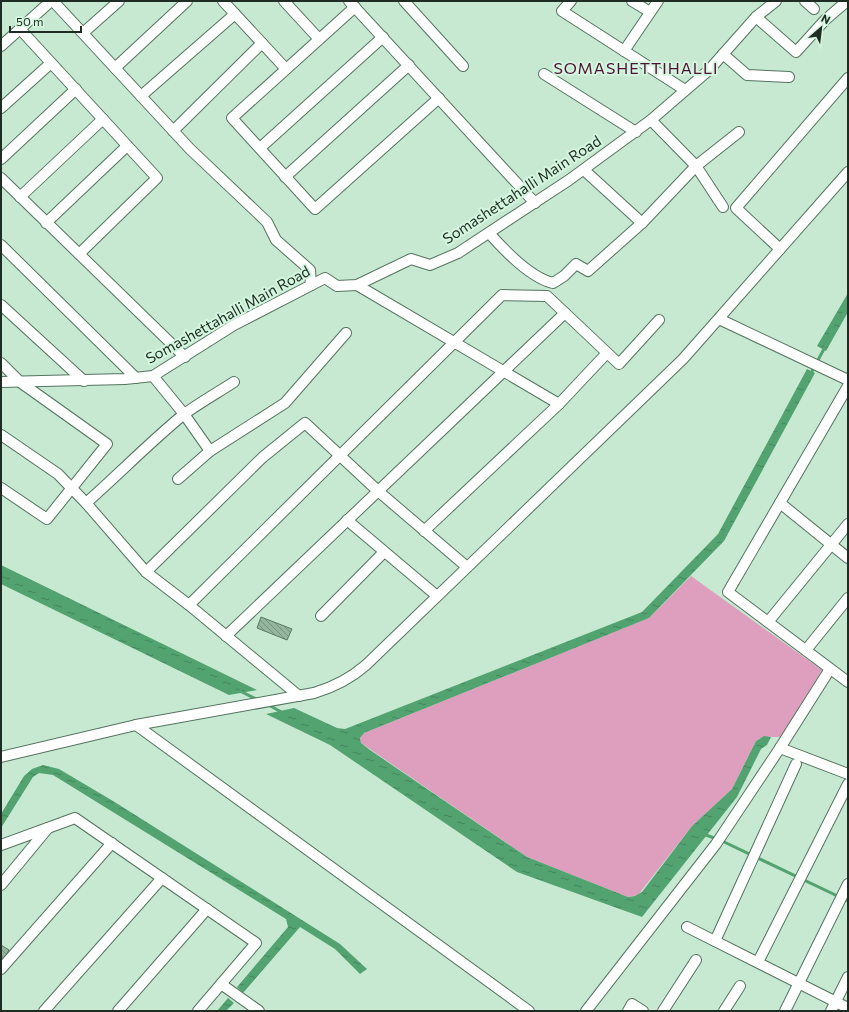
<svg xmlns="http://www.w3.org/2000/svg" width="849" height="1012" font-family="Commissioner,sans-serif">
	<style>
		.grass { fill: #de9ebe }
		.water { fill: url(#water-ripples) }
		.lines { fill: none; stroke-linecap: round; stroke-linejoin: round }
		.stream { stroke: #53a371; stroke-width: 3 }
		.building { fill: url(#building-back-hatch); stroke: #597863 }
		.minor-casing { stroke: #55745f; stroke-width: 12 }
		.minor { stroke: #fff; stroke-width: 10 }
		.labels { text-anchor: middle; stroke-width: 4; stroke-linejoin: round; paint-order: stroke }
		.street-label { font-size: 15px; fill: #1f2c23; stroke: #d4f6de }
		.neighbourhood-label { font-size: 16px; letter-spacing: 1px; fill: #4f1136; stroke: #d4f6de }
	</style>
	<defs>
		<pattern id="water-ripples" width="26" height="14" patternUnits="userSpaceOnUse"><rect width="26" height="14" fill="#53a371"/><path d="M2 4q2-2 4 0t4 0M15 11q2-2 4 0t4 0" fill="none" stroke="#44855c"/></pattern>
		<pattern id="building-back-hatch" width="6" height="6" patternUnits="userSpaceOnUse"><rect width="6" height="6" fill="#94b59e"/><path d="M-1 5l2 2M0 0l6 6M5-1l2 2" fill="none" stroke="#789380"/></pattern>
	</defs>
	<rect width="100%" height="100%" fill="#c7e9d1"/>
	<!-- grass -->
	<path class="grass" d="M691,576L822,670L781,737C772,737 762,735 756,741L732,789L692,826L638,895L628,897L527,857L361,743L360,738L364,733L649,618Z"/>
	<!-- water -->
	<g class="water">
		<polygon points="848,293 848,312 826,351 817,346"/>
		<polygon points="807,369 815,373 724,541 649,618 364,733 360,738 361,743 370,750 527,857 628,897 635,896 642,892 692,826 732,789 756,741 764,736 771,737 767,745 761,749 737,797 642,917 517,872 330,745 266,714 294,708 337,728 345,729 642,612 718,534"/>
		<polygon points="1,565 257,690 229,695 1,584"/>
		<polygon points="43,765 59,769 113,801 340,944 367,969 360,974 335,949 300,927 243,993 237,987 288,927 286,919 53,775 39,773 33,777 1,828 1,814 24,776 32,769"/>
		<polygon points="228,998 234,1003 226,1011 217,1011"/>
	</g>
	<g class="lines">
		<!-- stream -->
		<g class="stream">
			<polyline points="810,375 825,347"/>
			<polyline points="240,691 258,700"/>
			<polyline points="267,704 283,713"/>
			<polyline points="703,834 720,840 848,901"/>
		</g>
	</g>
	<!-- building -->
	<g class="building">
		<polygon points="261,617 292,629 287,640 257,628"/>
		<polygon points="1,945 9,950 4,959 1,957"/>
	</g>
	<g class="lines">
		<defs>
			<g id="minor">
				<polyline points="53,1 190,149 267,222 276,240 310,270 311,285"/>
				<polyline points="223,1 286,69"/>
				<polyline points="284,1 319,39"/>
				<polyline points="349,1 535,203"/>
				<polyline points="404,1 463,66"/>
				<polyline points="571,1 562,11 685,90"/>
				<polyline points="632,1 650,12"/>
				<polyline points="805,1 814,9"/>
				<polyline points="355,7 232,118 315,209 439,98"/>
				<polyline points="756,17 796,52 825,20 847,1"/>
				<polyline points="20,29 157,178 79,254"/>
				<polyline points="83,33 119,1"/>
				<polyline points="1,46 51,1"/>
				<polyline points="624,51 658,1"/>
				<polyline points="723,54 747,75 789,77"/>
				<polyline points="115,68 187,1"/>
				<polyline points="544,74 636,132"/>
				<polyline points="141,96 235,14"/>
				<polyline points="1,108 51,63"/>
				<polyline points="651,120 696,166 723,207"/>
				<polyline points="173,131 262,43"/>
				<polyline points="260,148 383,37"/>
				<polyline points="1,159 76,89"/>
				<polyline points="584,170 642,223"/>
				<polyline points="285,177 409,65"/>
				<polyline points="1,178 185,357"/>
				<polyline points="20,197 103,119"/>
				<polyline points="46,223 127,146"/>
				<path d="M489,233C504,250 531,278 553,283L564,276L576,264L588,271L642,223L696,166L739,132"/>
				<polyline points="1,245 136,378"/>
				<polyline points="780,249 736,208 848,78"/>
				<polyline points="357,285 559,404"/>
				<polyline points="1,305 84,381"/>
				<polyline points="719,319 848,380"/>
				<polyline points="1,363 20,382 107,444 47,519 1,488"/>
				<polyline points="153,376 184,414 210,451"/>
				<polyline points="1,382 125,379 153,376 234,325 325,278 337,286 357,285 411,259 430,265 458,253 569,180 651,120 709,70 756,17 776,1"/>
				<polyline points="848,386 728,592 848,682"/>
				<polyline points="1,435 58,474 86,503 146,572 189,605 299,696"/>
				<polyline points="178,479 210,451 285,403 346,333"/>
				<path d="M86,503C119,474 149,443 183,415C199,403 217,393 234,382"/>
				<polyline points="780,503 848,558"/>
				<polyline points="347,520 437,596"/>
				<polyline points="424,531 559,404 607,353"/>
				<polyline points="146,572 263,457 305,423 378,491 467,567"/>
				<polyline points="189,605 502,295 547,296 619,364 659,320"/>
				<polyline points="321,616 384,552"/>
				<polyline points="768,622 848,524"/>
				<polyline points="226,636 565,313"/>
				<polyline points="806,650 848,598"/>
				<polyline points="136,725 529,1011"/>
				<polyline points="780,748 848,774"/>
				<path d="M1,757L136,725L314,693C334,687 350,679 366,665L683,359L848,172"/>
				<polyline points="1,845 75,818 256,943 198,1011"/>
				<polyline points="1,885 48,828"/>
				<polyline points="687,927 848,1008"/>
				<polyline points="715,941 796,764"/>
				<polyline points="758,962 848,784"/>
				<polyline points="1,969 112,843"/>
				<polyline points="221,984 259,1011"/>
				<polyline points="44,1011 162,878"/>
				<polyline points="118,1011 207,909"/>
				<polyline points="586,1011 716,844 780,748 830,669"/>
				<polyline points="628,1011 632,1004 643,1011"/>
				<polyline points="663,1011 696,960"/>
				<polyline points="724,1011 740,986"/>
				<polyline points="785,1011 848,884"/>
				<polyline points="831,1011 848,977"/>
			</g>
		</defs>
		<!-- minor casing -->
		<use href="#minor" class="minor-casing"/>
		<!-- minor -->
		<use href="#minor" class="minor"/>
	</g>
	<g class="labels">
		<!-- street labels -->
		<g class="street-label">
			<text transform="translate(522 190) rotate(-33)" y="5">Somashettahalli Main Road</text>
			<text transform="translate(228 315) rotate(-29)" y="5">Somashettahalli Main Road</text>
		</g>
		<!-- neighbourhood labels -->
		<g class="neighbourhood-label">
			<text x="636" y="74">SOMASHETTIHALLI</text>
		</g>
	</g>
	<!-- border -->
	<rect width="849" height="1012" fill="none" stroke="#1f2c23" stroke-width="4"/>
	<!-- north arrow -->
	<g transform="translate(821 28) rotate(28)" stroke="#d4f6de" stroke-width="3" paint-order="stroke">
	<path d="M0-3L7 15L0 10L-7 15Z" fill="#1f2c23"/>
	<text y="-6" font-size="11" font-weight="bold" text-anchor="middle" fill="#1f2c23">N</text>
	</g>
	<!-- scale -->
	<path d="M10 26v6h71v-6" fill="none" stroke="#1f2c23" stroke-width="2"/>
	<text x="16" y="26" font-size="12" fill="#1f2c23" stroke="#d4f6de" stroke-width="3" paint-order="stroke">50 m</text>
</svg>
